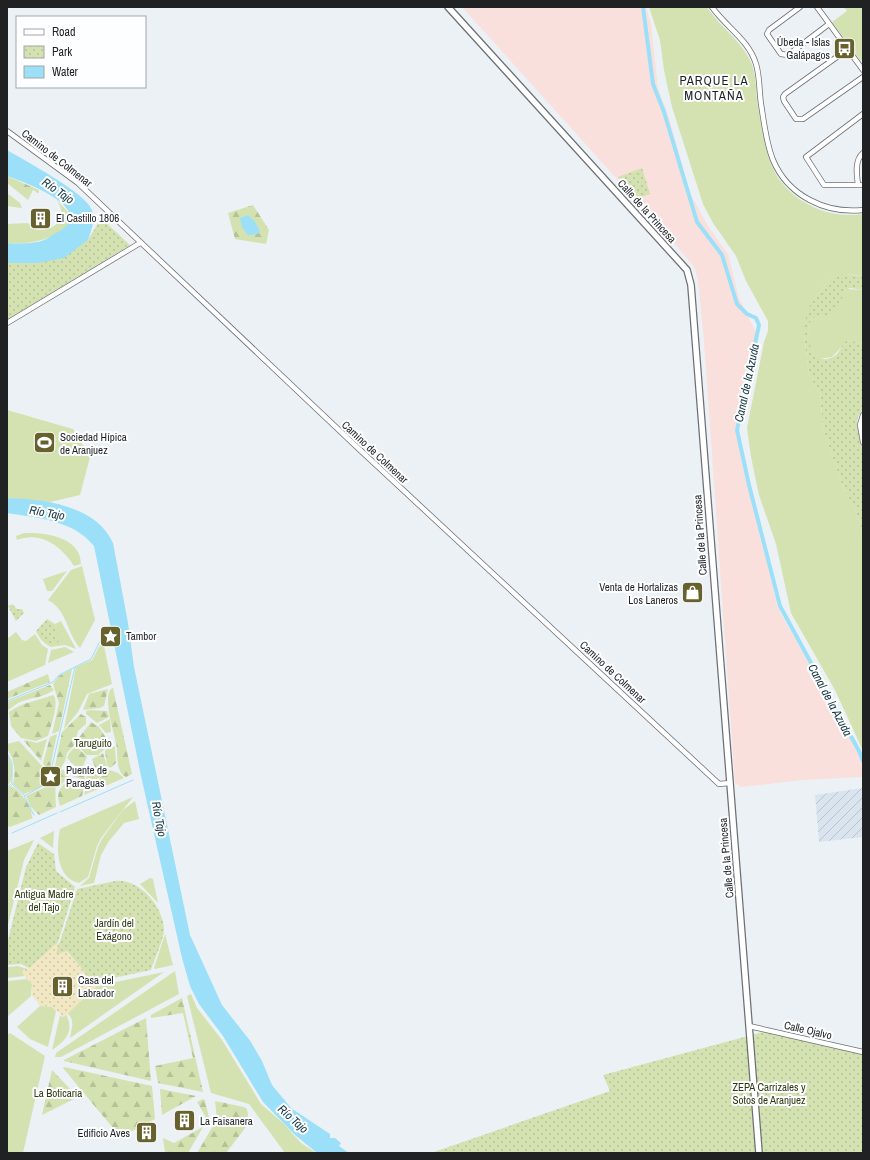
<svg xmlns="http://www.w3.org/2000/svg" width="870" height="1160" font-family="'Archivo Narrow',sans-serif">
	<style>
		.industrial { fill: url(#industrial-furrows) }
		.education { fill: #fae0dc }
		.grass { fill: #d3e2b0 }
		.forest { fill: url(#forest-firs) }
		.sand { fill: url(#sand-dots) }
		.park { fill: url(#park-dots) }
		.water { fill: #9be0f8 }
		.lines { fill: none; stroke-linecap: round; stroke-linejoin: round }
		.stream { stroke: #9be0f8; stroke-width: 1 }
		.canal { stroke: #9be0f8; stroke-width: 4 }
		.minor-casing { stroke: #6c7074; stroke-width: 6 }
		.tertiary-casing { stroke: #6c7074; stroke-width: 8 }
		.minor { stroke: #fff; stroke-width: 4.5 }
		.tertiary { stroke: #fff; stroke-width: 5.5 }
		.labels { text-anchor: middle; stroke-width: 4; stroke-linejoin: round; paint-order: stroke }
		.poi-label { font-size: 11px; fill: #1f2122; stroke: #fdfeff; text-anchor: start }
		.street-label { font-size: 11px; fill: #1f2122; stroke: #fdfeff }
		.park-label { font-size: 11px; fill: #303a11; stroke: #fdfeff }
		.water-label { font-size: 12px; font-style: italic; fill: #153640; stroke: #fdfeff }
		.quarter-label { font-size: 13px; letter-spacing: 1px; fill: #1f2122; stroke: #fdfeff }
	</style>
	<defs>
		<pattern id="industrial-furrows" width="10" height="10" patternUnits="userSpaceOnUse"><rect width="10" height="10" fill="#d9e4ee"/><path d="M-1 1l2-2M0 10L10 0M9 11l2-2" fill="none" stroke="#bac3cc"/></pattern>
		<pattern id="forest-firs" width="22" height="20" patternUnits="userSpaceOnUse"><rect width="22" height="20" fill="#d3e2b0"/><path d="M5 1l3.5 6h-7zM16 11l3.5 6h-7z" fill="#b5c297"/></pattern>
		<pattern id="sand-dots" width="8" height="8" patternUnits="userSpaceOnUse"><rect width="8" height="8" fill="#f1e7c2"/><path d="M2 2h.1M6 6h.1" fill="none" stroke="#cec6a6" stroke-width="1.8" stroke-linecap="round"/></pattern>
		<pattern id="park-dots" width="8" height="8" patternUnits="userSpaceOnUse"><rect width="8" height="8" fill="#d3e2b0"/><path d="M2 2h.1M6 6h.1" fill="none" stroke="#b5c297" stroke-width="1.8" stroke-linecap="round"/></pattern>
	</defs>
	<rect width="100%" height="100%" fill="#ecf1f6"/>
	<!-- industrial -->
	<polygon class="industrial" points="863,788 863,837 819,842 815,795"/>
	<!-- education -->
	<polygon class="education" points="462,7 646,7 651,24 658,88 668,114 690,193 708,226 728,254 739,298 756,332 735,428 778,608 857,750 863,769 863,777 803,780 741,787 735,783 704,342 698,280 694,267 669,237"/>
	<!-- grass -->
	<g class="grass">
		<path d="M649,7H707C720,27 741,40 751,62C756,74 756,87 757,101C758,110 761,119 762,128C768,161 774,183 804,202C822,213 843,217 863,214V276L849,274L833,278L829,280L815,298L804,334L809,375L820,393L823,429L843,487L856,512L863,532V751L835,690L791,613L776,544L759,495L751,457L747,428L764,342L768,331V321L746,281L736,256L713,223L703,204L672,107L664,70L660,40Z"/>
		<polygon points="844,7 863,7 863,59 861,61 832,22 847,11"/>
		<polygon points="7,193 20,203 22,208 7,206"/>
		<path d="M54,197L70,214L69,226C52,240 29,245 7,243V224L28,223L30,225V228C54,236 72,216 54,197Z"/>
		<path d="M847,289L863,290V344L848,340L832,357L819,359C808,352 807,334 809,323C816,312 828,316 837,309C842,304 841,294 847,289Z"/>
		<polygon points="7,410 73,429 90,457 80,495 50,502 7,498"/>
		<path d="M24,533C45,532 81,537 81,564L74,566C61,546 41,531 17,540L16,536Z"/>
		<path d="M82,566L95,620L80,648C66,632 68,611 48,600L71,570Z"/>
		<polygon points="67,571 52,591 47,591 43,579"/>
		<polygon points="61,621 76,649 65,645 51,647 45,644 50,645 58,642 55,624"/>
		<polygon points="16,632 22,640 26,641 35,634 42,645 48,649 45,665 7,682 7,639"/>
		<polygon points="100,645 104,646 112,684 87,694 78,712 64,729 76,667 92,660"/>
		<polygon points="65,647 74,652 48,663 51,650"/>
		<path d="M7,755C13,763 15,780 7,786Z"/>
		<path d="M133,797L101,838L97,846L88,877L79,883C56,878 56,847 60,829Z"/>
		<polygon points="135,801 139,819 124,823 109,841 101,855 94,883 80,886 89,878 98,847 102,839 123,810"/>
		<polygon points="54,831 53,848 40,838"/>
		<polygon points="34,840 24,860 7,929 7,851"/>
		<polygon points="150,878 153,879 158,903 140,884"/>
		<polygon points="165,934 173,965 155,969 154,968"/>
		<polygon points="18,966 27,969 22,973 25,976 7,978 7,967"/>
		<polygon points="175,971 179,994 61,1057 55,1057 56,1053"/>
		<path d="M164,972L70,1038C72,1026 75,1020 67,1013L97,986Z"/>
		<polygon points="27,979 32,984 31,996 7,1017 7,981"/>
		<polygon points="191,994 197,1008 222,1040 261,1104 283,1123 301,1143 316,1153 285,1153 249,1104 211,1093 187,996"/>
		<polygon points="40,1006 52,1007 56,1011 48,1047 30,1039 17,1027"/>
		<path d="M66,1014C75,1032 65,1041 52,1050L60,1015L62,1017Z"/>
		<polygon points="10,1033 45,1056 23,1153 7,1153 7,1035"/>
	</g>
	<!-- forest -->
	<g class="forest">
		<polygon points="7,176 39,190 38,193 33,190 28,200 7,183"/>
		<polygon points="253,205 269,230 266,244 235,239 228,213"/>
		<polygon points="72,669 59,731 52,734 59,703 53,684 59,676"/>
		<polygon points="48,674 50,682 7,699 7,692"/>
		<path d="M50,685L54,690C43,698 32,697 20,702C16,704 11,708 7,711V702Z"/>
		<path d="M113,688L132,774L126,777C123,775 121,774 120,771C116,762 118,752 116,743C114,733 101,692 113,688Z"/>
		<polygon points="108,689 104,706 100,708 83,710 89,694"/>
		<path d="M53,695C60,700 51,727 48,736L36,741L21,738L11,726L9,712C22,702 38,701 53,695Z"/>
		<polygon points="90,710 107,711 109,717 97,723 86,714 86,711"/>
		<polygon points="81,714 86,717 86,724 78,731 75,744 67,753 65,761 57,775 53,775 62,732"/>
		<polygon points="110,719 111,732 106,733 99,725"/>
		<polygon points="91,722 99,727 108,741 107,747 98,755 86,755 77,744 78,739"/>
		<polygon points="57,734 49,773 48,774 43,763 50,737"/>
		<polygon points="47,739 41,761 24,741 25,740 37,743"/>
		<path d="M19,741L42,766L48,777C46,788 33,790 24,794L13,784C15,777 15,766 12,758C10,752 7,751 7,744Z"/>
		<polygon points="76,746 87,757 82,768 77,768 67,758 70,752"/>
		<polygon points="109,746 115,747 116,763 110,768 107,765 105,751"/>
		<polygon points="103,753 108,770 102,775 95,767 92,759"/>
		<polygon points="62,769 69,776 60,786 58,777 59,772"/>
		<polygon points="76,770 83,770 85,780 72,776"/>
		<polygon points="95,770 100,774 100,777 94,781 87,782 86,772"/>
		<polygon points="110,770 118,773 124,778 84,795 87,784 96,781"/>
		<path d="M69,778L85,783L82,796L60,806C55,790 61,789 69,778Z"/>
		<path d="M52,779L55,781C56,790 55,798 56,807L39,815L30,806L26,796L48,786Z"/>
		<path d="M10,786C17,787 30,804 31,811C32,813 31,816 33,818L10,827L7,826V789Z"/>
		<polygon points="182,998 203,1092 158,1083 155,1066 193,1058 183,1013 151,1018 151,1015"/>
		<polygon points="146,1018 151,1081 64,1061 64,1060"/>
		<polygon points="64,1067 152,1086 155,1119 125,1135 122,1139 63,1068"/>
		<polygon points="52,1070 75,1094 76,1098 42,1115"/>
		<polygon points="160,1089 196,1096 162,1115"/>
		<polygon points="203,1099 205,1100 209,1118 208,1121 197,1102"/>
		<polygon points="215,1101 244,1107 247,1109 249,1123 226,1153 197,1153 217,1119"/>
		<polygon points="203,1127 188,1153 165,1153 163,1138 174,1143"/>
	</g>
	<!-- sand -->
	<polygon class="sand" points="58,942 87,975 85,984 96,982 97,986 64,1017 52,1007 40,1006 32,995 32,984 22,973 23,970 29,968"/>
	<!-- park -->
	<g class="park">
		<polygon points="642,168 650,194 637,199 618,177"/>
		<polygon points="101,218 130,245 7,320 7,263 38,263 88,240"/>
		<path d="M845,274L863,276V290L850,288L846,290C841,296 842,307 835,312C828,317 819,313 811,320C807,327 809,337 810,345C813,358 825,364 836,355C841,350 842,343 848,340L863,344V409L858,417L857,425L863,453V532L856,512L843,487L823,429L820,393L809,375L804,334L805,322L808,309L815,298L829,280L836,276Z"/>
		<polygon points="12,604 17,609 22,609 24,613 16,621 8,606"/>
		<path d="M47,619L55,624L59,641C49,652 40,640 36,631Z"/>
		<polygon points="38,843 54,854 56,871 75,887 58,942 29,968 21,964 7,965 7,944 26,867"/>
		<path d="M115,881C139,878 163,906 164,929C164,939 154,960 151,970L85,984L87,975L67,951L56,954L77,889Z"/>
		<polygon points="767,1031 863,1052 863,1153 431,1153 610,1091 603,1075"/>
	</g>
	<!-- water -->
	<g class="water">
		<path d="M7,150C24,160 86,193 92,210C96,219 91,231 88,240L64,258L38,263H7V243C17,244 34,244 44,240C47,239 51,236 54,234C103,211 27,183 7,176Z"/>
		<polygon points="248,215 255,222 260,231 258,234 248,235 242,227 240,218"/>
		<path d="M7,498C43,499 96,505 113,543L128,623L134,667L190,935L222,1005L251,1042L262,1061L272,1085L291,1108L330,1134V1138H335L341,1143L339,1146L349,1153H317L295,1135L263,1102L223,1036L199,1004L190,986L182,958L141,776L94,546C73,520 38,518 7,513Z"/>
	</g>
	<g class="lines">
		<!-- stream -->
		<g class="stream">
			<polyline points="7,701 53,682 59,675 75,667"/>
			<polyline points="7,753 12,763 12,784 24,795"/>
			<polyline points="7,788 11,784"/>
			<polyline points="60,812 133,780"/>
			<polyline points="34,815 24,796 48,783 75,667 91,659 101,639"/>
			<polyline points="12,833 57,813"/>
			<polyline points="7,835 8,834"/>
		</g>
		<!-- canal -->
		<polyline class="canal" points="643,7 653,84 664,112 697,222 722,255 737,304 747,314 756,318 759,325 737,430 749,485 780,606 859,751 863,761"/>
		<defs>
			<g id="minor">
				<path d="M712,7C726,27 749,40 756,64C760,77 759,91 761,104C764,122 766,143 773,160C788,196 826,214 863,210"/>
				<polyline points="800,7 769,30 767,34 781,54 788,55 829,24"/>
				<polyline points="817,7 863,70"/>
				<polyline points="848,49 785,94 783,97 784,101 796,119 803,119 863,77"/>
				<polyline points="863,114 806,157 824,185 863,185"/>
				<polyline points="7,131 78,183 359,449 719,784 730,783"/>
				<path d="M858,185C857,175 854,161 863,153"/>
				<polyline points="7,323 140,243"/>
				<polyline points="863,415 860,425 863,442"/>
				<polyline points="749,1026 863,1052"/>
			</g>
			<polyline id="tertiary" points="448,7 687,270 691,285 759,1153"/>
		</defs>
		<!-- minor casing -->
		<use href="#minor" class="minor-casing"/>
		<!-- tertiary casing -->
		<use href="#tertiary" class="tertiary-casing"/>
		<!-- minor -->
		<use href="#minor" class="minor"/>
		<!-- tertiary -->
		<use href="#tertiary" class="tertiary"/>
	</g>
	<!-- icons -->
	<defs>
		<symbol id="bus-square" viewBox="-11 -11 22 22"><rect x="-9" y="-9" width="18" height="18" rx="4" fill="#67612e" stroke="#fdfeff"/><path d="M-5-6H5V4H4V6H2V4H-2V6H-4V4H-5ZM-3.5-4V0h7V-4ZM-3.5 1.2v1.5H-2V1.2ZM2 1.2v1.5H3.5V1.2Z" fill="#fff"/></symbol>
		<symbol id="building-square" viewBox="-11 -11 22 22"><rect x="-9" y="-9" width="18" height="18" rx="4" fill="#67612e" stroke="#fdfeff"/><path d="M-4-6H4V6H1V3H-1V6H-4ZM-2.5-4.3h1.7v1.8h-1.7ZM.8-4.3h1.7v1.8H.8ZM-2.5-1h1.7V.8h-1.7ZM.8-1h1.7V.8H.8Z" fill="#fff"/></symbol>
		<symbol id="stadium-square" viewBox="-11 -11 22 22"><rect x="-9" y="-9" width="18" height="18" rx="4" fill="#67612e" stroke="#fdfeff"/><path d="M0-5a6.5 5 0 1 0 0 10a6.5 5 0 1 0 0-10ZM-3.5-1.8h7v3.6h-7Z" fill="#fff"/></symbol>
		<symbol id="shop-square" viewBox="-11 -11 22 22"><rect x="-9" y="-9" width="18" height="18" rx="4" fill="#67612e" stroke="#fdfeff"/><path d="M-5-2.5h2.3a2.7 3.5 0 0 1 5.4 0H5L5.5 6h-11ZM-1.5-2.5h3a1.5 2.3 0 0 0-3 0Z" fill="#fff"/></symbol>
		<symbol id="sight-square" viewBox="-11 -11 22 22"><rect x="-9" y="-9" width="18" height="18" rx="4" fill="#67612e" stroke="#fdfeff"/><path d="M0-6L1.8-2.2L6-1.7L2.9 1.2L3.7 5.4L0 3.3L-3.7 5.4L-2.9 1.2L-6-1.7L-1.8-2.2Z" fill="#fff"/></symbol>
	</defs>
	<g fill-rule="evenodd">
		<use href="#bus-square" x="832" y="36" width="25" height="25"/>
		<use href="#building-square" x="28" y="206" width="25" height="25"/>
		<use href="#stadium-square" x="32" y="430" width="25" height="25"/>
		<use href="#shop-square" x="680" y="580" width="25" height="25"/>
		<use href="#sight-square" x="98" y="624" width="25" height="25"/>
		<use href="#sight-square" x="38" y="764" width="25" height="25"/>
		<use href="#building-square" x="50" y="974" width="25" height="25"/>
		<use href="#building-square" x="172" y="1108" width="25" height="25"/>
		<use href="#building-square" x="134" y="1120" width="25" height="25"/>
	</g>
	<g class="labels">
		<!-- poi labels -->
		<g class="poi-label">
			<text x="830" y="46" text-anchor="end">Úbeda - Islas<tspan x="830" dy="13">Galápagos</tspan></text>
			<text x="56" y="222">El Castillo 1806</text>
			<text x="60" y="441">Sociedad Hípica<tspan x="60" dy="13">de Aranjuez</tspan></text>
			<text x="678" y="591" text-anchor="end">Venta de Hortalizas<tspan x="678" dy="13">Los Laneros</tspan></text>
			<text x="126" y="640">Tambor</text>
			<text x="66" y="774">Puente de<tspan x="66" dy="13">Paraguas</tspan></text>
			<text x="78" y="984">Casa del<tspan x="78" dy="13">Labrador</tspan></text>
			<text x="200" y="1125">La Faisanera</text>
			<text x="130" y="1137" text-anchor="end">Edificio Aves</text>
		</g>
		<!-- street labels -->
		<g class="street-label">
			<text transform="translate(57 158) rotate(38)" y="4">Camino de Colmenar</text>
			<text transform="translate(647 211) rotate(48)" y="4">Calle de la Princesa</text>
			<text transform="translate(375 452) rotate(43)" y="4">Camino de Colmenar</text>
			<text transform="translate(700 535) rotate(-94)" y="4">Calle de la Princesa</text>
			<text transform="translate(613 672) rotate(43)" y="4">Camino de Colmenar</text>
			<text transform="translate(726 858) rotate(-95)" y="4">Calle de la Princesa</text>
			<text transform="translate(808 1030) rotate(13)" y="4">Calle Ojalvo</text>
		</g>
		<!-- park labels -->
		<g class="park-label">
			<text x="93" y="747">Taruguito</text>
			<text x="44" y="898">Antigua Madre<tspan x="44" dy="13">del Tajo</tspan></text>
			<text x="114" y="927">Jardín del<tspan x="114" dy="13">Exágono</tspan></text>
			<text x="769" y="1091">ZEPA Carrizales y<tspan x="769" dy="13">Sotos de Aranjuez</tspan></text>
			<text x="58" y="1097">La Boticaria</text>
		</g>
		<!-- water labels -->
		<g class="water-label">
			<text transform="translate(58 191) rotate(35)" y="4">Río Tajo</text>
			<text transform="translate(747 383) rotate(-78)" y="4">Canal de la Azuda</text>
			<text transform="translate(47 513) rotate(10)" y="4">Río Tajo</text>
			<text transform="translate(830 700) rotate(62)" y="4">Canal de la Azuda</text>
			<text transform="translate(159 819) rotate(79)" y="4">Río Tajo</text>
			<text transform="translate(293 1119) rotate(42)" y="4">Río Tajo</text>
		</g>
		<!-- quarter labels -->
		<g class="quarter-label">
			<text x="714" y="85">PARQUE LA<tspan x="714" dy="15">MONTAÑA</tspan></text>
		</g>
	</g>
	<!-- border -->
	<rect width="870" height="1160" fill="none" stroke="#1f2122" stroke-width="16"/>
	<!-- legend -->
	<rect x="16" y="16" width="130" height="72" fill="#fdfeff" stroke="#a4a6a7"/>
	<rect x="24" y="29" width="20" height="6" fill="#ffffff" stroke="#a4a6a7"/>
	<text x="52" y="36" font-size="12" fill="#1f2122">Road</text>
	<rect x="24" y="46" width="20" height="12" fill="url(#park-dots)" stroke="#a4a6a7"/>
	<text x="52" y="56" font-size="12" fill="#1f2122">Park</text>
	<rect x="24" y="66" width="20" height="12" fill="#9be0f8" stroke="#a4a6a7"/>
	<text x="52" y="76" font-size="12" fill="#1f2122">Water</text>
</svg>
